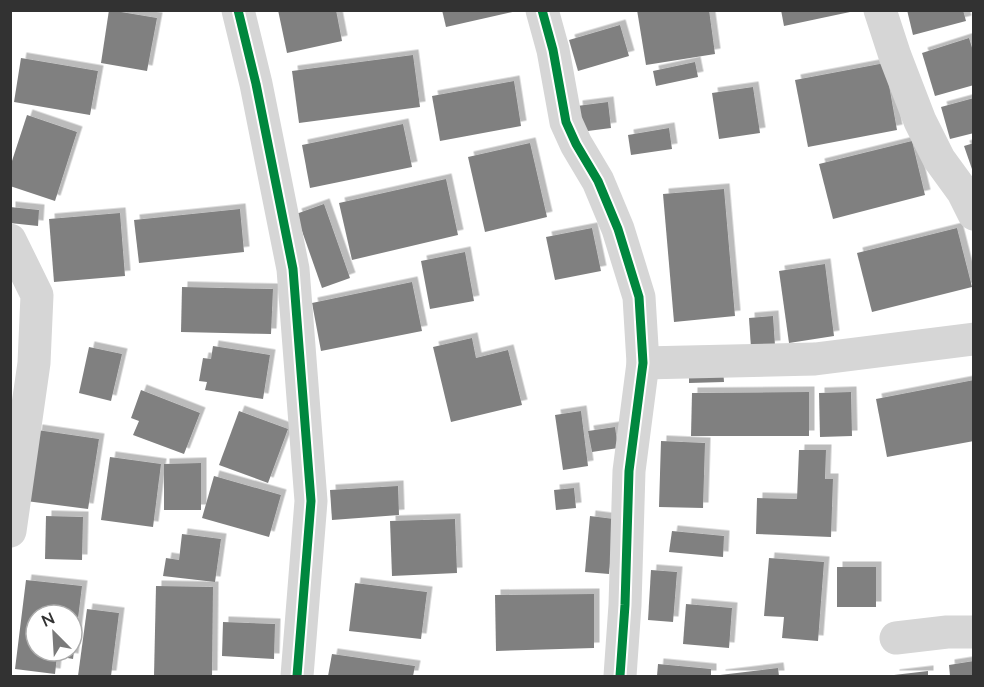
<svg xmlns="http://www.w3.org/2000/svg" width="984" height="687" font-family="Lato,sans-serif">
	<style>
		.building { fill: #808080; fill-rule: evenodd; filter: url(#shadow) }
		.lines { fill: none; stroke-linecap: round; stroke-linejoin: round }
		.minor { stroke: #d6d6d6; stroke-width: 33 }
		.cycleway-casing { stroke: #fff; stroke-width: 13 }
		.cycleway { stroke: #00873e; stroke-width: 9 }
	</style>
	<defs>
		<filter id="shadow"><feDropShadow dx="5.5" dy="-5.5" stdDeviation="0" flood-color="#0004"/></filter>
	</defs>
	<rect width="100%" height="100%" fill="#fff"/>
	<!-- building -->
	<g class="building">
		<polygon points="109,10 157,18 147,71 101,63"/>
		<polygon points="278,10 336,10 342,41 287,53"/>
		<polygon points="442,10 517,10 517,11 446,27"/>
		<polygon points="637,10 709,10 715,54 646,65"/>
		<polygon points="781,10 850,10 850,12 784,26"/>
		<polygon points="907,10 963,10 966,21 913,35"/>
		<polygon points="620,25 629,56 578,71 569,40"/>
		<polygon points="969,38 974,54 974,85 935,96 922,53"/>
		<polygon points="413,55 420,107 299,123 292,71"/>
		<polygon points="21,58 98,71 90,115 14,102"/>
		<polygon points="695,62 698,77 656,86 653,71"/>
		<polygon points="885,63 897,130 808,147 795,80"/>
		<polygon points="514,81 521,126 440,141 432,96"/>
		<polygon points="753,87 760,133 719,139 712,93"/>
		<polygon points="974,98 974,133 950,139 941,107"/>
		<polygon points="608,102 611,128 580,132 577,106"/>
		<polygon points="27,115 77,132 55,201 10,186 10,167"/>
		<polygon points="403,124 412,167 310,188 302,145"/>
		<polygon points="669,128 672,149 631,155 628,135"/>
		<polygon points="912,141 925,195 833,219 819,164"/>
		<polygon points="530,143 547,217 485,232 468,157"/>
		<polygon points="974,143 974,172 973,172 964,146"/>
		<polygon points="446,179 458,235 352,260 339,203"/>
		<polygon points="724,189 735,316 674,322 663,194"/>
		<polygon points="324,204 350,278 322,288 296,214"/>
		<polygon points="10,207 39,210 38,226 10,223"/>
		<polygon points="240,209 244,252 139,263 134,220"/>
		<polygon points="120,213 125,276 54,282 49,219"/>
		<polygon points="592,228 601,271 555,280 546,237"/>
		<polygon points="957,228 972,287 872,312 857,253"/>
		<polygon points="465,252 474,301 430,309 421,261"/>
		<polygon points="825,264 834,336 789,343 779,271"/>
		<polygon points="412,282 422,331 321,351 312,303"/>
		<polygon points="182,287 273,289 271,334 181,332"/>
		<polygon points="773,316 775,346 751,348 749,318"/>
		<polygon points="472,338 476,358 508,350 522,405 451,422 433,347"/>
		<polygon points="213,346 270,355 263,399 205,390 207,382 199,381 203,358 211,359"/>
		<polygon points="89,347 122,354 111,401 79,393"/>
		<polygon points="723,368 724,382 689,383 689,369"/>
		<polygon points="974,380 974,441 887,457 876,399"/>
		<polygon points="141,390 200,413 184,454 133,435 139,421 131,418"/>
		<polygon points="809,392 809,436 691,436 692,393"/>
		<polygon points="851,392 852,436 820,437 819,393"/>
		<polygon points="239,411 288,429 268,483 219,465"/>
		<polygon points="581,411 588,466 563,470 555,415"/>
		<polygon points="615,427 618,448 592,452 588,431"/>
		<polygon points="37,430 99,439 88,509 26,501"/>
		<polygon points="661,441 705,443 703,508 659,507"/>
		<polygon points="799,450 826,450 825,479 833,479 831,537 756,534 757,498 797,499"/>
		<polygon points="110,457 161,464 153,527 101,520"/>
		<polygon points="201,463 201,510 164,510 164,464"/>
		<polygon points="214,476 281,495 269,537 202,518"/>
		<polygon points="398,486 399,515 332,520 330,490"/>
		<polygon points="574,488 576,508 556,510 554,490"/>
		<polygon points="46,516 83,517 82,560 45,559"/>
		<polygon points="590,516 614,519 609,574 585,572"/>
		<polygon points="455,519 457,573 392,576 390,521"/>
		<polygon points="672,531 724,536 723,557 669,552"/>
		<polygon points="182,534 221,539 215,582 163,576 166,558 179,560"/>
		<polygon points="769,558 824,562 818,641 782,638 784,617 764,616"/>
		<rect x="837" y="567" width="39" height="40"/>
		<polygon points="651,570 677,572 673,622 648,620"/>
		<path d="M26,580L82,586L73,659L57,656L55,674L15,669ZM36,615H72V651H36Z"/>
		<polygon points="355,583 427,592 421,639 349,631"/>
		<polygon points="156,586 213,587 212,676 154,676"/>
		<polygon points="594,594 594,648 496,651 495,595"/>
		<polygon points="686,604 732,608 729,648 683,644"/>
		<polygon points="87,609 119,613 111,676 78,676"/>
		<polygon points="223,622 275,624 274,659 222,656"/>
		<polygon points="332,654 415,666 413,676 328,676"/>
		<polygon points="974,661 974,676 950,676 949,665"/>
		<polygon points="658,664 711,669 711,676 657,676"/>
		<polygon points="778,668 779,676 720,676 720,675"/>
		<polygon points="928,671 928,676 894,676 894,675"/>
	</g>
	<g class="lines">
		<!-- minor -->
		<g class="minor">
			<polyline points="238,10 256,84 293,269 311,501 297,676"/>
			<polyline points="542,10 553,50 566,122 576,144 598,181 618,229 639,297 643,363 629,471 625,605 620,676"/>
			<polyline points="880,10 895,56 920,121 939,159 963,192 974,214"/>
			<polyline points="10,240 37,295 34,363 10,531"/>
			<polyline points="643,363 815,359 974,339"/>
			<polyline points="896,638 947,632 974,632"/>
		</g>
		<defs>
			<g id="cycleway">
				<polyline points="238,10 256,84 293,269 311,501 297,676"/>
				<polyline points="542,10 553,50 566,122 576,144 598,181 618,229 639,297 643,363 629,471 625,605 620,676"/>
			</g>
		</defs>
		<!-- cycleway casing -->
		<use href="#cycleway" class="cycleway-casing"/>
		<!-- cycleway -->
		<use href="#cycleway" class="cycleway"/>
	</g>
	<!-- border -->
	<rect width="984" height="687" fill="none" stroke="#323232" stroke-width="24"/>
	<!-- north arrow -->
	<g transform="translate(54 633) rotate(336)"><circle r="28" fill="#ffffff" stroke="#adadad" stroke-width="1.5"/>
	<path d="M0-4.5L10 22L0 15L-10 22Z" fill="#7a7a7a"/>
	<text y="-9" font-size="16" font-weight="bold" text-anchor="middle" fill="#323232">N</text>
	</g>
</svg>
